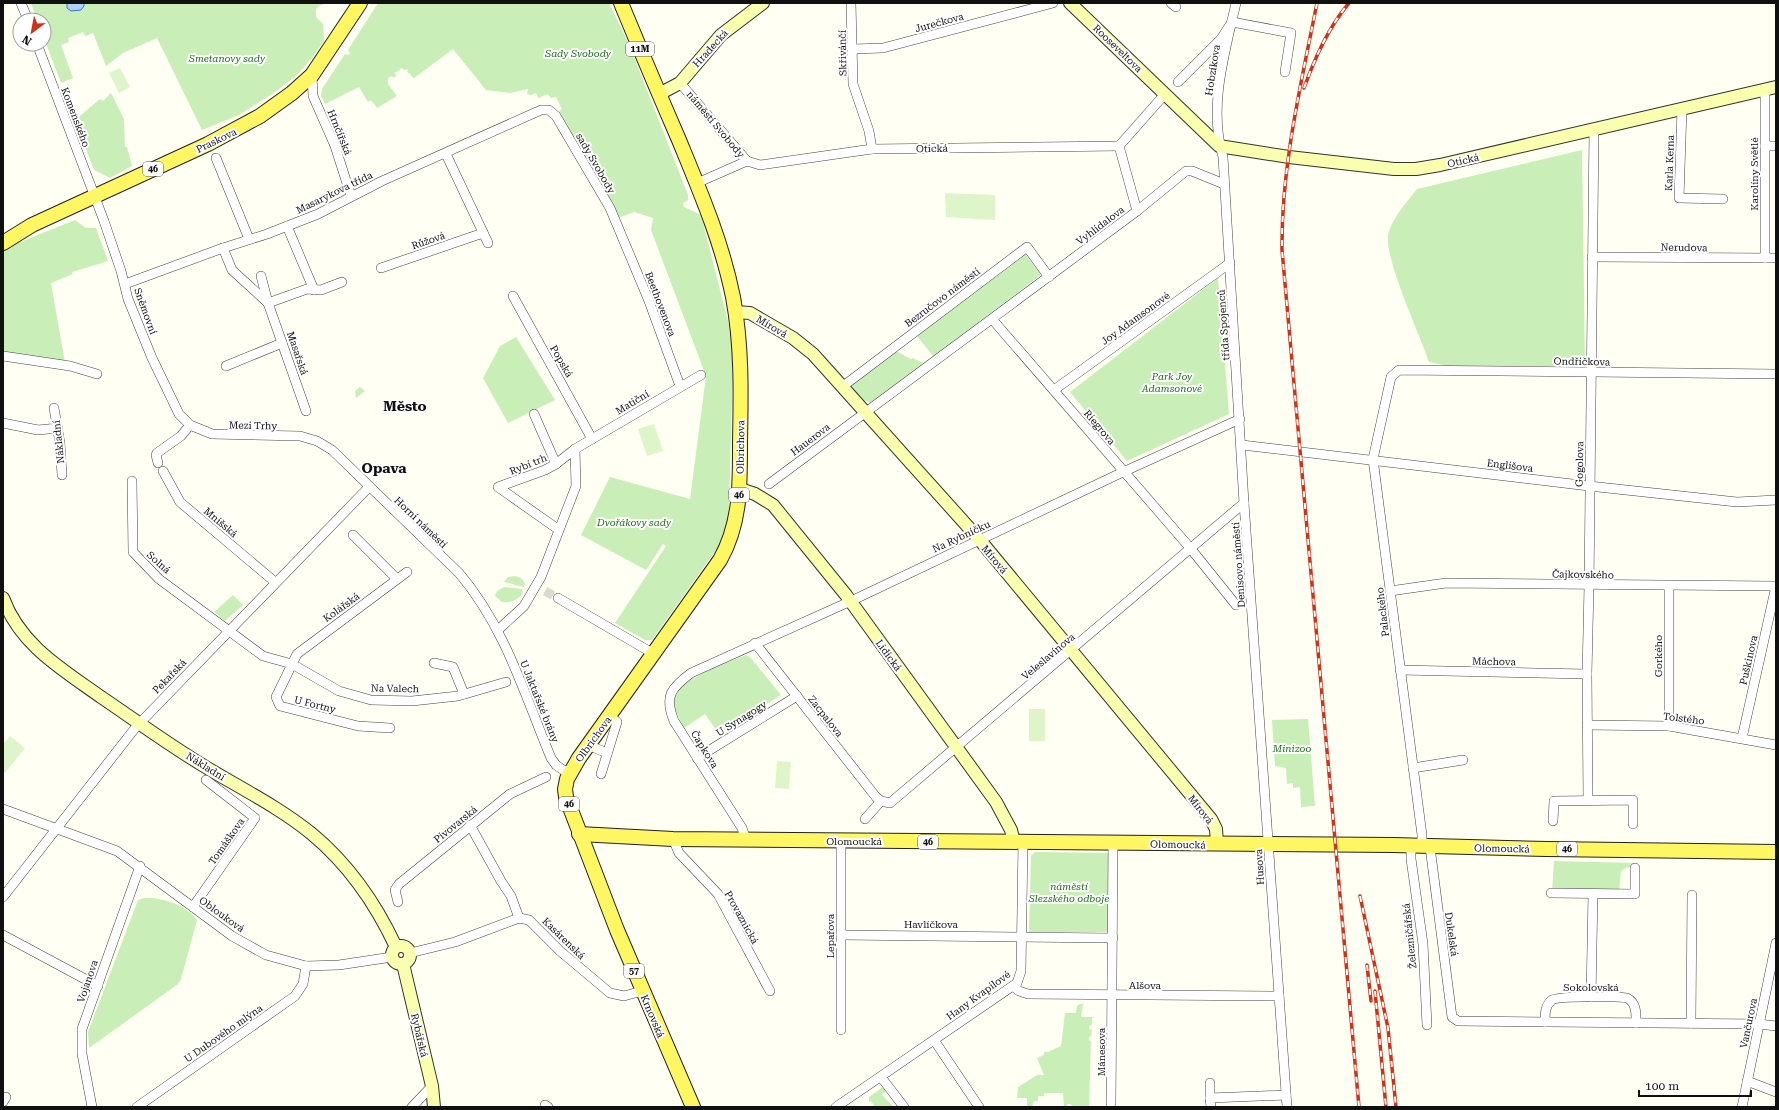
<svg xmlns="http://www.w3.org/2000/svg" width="1779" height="1110" font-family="'Roboto Serif',serif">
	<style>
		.green { fill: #caeeb7 }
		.pitch { fill: #def5ca }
		.water { fill: #b1d2fc; stroke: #3177db }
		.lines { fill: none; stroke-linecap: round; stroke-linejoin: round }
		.street-tunnel { stroke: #dbdbd1; stroke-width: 9; stroke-dasharray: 9 4.5; stroke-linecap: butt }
		.street-casing { stroke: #434343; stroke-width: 10 }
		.secondary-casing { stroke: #323232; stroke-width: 14 }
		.primary-casing { stroke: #212121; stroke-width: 16 }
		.street { stroke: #fff; stroke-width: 9 }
		.secondary { stroke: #f9ffae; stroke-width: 12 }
		.primary { stroke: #fff663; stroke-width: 14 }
		.rail-casing { stroke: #cf3219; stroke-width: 3.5 }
		.rail { stroke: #fff; stroke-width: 2; stroke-dasharray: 6; stroke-linecap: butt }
		.labels { text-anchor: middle; stroke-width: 4; stroke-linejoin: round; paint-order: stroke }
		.shield { fill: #fff; stroke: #585858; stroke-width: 1 }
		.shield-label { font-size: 9px; font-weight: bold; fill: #101010 }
		.street-label { font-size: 10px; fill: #101010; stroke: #fff }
		.park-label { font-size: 10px; font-style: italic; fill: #1a6f18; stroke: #fff }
		.district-label { font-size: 14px; font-weight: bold; fill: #101010; stroke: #fff }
	</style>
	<rect width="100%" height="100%" fill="#fffff3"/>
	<!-- green -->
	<g class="green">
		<polygon points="31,3 322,3 323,5 320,5 316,9 316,17 323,24 324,41 312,58 296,76 275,92 239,115 202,130 157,38 123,53 106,66 93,33 85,36 83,32 68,38 69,42 61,45 73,78 61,83 44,38 44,20 37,20"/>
		<polygon points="378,3 609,3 629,44 688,195 688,200 683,203 684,207 701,215 729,325 733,362 729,507 727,527 721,543 652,640 645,640 615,623 666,546 663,544 646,570 581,535 610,477 690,499 706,376 651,230 653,218 634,212 618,218 559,111 562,109 556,97 551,98 548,94 538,98 536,93 531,95 527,94 528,89 510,93 486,90 453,49 414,78 410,75 411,73 409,74 407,71 408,69 405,70 400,68 400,70 394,73 396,74 395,78 391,76 388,78 388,84 397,96 377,108 371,100 368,102 359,87 325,104 321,96 322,89 345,54 349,55 350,53 348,50"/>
		<polygon points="111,93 124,119 125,147 127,147 132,166 110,178 94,170 75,120 100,99 103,101"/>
		<path d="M1582,150L1585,366H1448L1429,362C1420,335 1385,260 1388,236C1391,219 1407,202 1417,189Z"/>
		<polygon points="75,220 86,228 96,228 108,261 72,272 73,274 51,283 65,363 3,352 3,249"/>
		<polygon points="1025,254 1041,275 933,356 916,335"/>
		<polygon points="1218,278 1229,414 1127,461 1070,392"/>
		<polygon points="516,337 555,400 508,423 483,378 500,346"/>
		<polygon points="896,351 911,359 913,358 923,363 870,403 868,401 862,401 849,386"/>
		<polygon points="360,387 365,391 356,398 355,391"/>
		<polygon points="515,576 521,578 525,583 524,587 504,582 508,577"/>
		<path d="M504,587L522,589L523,593C518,600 510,603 502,602L495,596L497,591Z"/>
		<polygon points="233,595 243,605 225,621 214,612"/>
		<path d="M746,655L750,657L781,695L719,734L705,714L684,728C679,718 672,707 675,696C679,679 730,662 746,655Z"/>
		<polygon points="1308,719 1315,806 1301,807 1300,787 1293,788 1293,783 1287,784 1286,768 1275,766 1272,720"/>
		<polygon points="1035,852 1108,853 1108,932 1029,932 1031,856"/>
		<polygon points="1554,861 1637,863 1638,867 1628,867 1621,871 1619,892 1552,892"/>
		<path d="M144,898C162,897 187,905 197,920L181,979L178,984L89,1048L88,1032L138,900Z"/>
		<polygon points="1080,1004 1083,1004 1081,1017 1095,1017 1092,1018 1092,1025 1089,1026 1089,1029 1092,1030 1091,1036 1089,1037 1089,1040 1091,1041 1089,1107 1072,1107 1071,1104 1067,1104 1067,1107 1064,1107 1063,1093 1044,1093 1044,1096 1038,1096 1038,1101 1034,1101 1032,1107 1027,1107 1027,1098 1017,1098 1018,1087 1037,1075 1044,1075 1037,1058 1044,1055 1044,1052 1048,1052 1061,1046 1065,1013 1076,1013 1077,1006"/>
		<polygon points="883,1087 886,1091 882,1095 892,1105 890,1107 875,1107 871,1101 869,1102 869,1097"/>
	</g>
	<!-- pitch -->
	<g class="pitch">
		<polygon points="120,68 130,87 119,93 109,73"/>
		<polygon points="945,193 995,195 995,220 946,217"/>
		<polygon points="654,424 663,451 647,456 638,429"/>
		<rect x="1029" y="709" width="16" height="32"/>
		<polygon points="10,736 25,748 5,773 3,772 3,744"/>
		<polygon points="777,761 791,762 789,789 775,788"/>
	</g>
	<!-- water -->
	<polygon class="water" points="67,3 84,3 84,6 81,10 71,11 67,8"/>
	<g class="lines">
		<!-- street-tunnel -->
		<polyline class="street-tunnel" points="545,591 558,598"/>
		<defs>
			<g id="street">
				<polyline points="21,3 28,20"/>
				<polyline points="851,3 853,84 869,131 872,149"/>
				<polyline points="1171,3 1176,7"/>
				<path d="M1236,3C1225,52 1208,107 1223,157L1244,503L1287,1107"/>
				<path d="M37,44L104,221L121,271L128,299L152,358L179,414L190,425L212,434L300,436L317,441L332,450L459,573C505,627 524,693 551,758L556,765L569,774"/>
				<polyline points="853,49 883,48 1053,3"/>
				<polyline points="312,75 313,96 335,146 351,196"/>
				<polyline points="1178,82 1221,39 1232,22 1291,33 1285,72"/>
				<polyline points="680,83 747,161"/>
				<polyline points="1682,109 1679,198 1723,199"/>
				<polyline points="1765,146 1776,146"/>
				<polyline points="446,154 488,243"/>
				<polyline points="216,158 249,239"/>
				<polyline points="747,161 760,165 872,149 1119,146"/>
				<polyline points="697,183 747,161"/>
				<polyline points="1137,211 1119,146 1165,94"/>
				<polyline points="287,226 314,290"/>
				<polyline points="223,248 232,270 268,303 307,289 321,290 342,282"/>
				<polyline points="1592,257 1776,258"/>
				<polyline points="1765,258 1765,89"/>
				<polyline points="381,268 483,233"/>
				<polyline points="261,276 268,303 306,411"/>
				<polyline points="125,284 223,248 267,234 318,214 382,181 541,110 549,110 556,116 610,208 649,301 680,386"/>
				<polyline points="513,296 592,439"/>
				<polyline points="992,319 1191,549 1236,605"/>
				<polyline points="3,356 70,366 97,374"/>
				<polyline points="226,366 282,343"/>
				<polyline points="842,387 1027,247 1049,277"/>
				<polyline points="1054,390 1230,263"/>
				<polyline points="54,408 60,443 62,475"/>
				<polyline points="534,414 556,464"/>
				<polyline points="3,423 38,430 58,428"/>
				<polyline points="1242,445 1589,486 1737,502 1776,500"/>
				<polyline points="575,449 701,375"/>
				<polyline points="158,463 156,455 157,453 181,436 190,425"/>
				<polyline points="163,471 180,502 275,582"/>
				<polyline points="132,481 133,552 159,579 263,656 292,664 339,691 371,700 412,701 458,696 506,682"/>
				<polyline points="769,484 1137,211 1186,171 1192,171 1224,184"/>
				<polyline points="353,535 397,579"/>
				<polyline points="1390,591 1446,583 1776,586"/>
				<polyline points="558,598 654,654"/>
				<polyline points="498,630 524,606 541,577 576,486 575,449 556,464 545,470 498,487 559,530"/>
				<polyline points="755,643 876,797 881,801 890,803 1244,503"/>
				<polyline points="434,663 453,667 464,694"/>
				<polyline points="1400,670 1587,674"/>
				<polyline points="1587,725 1669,726 1776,745"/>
				<polyline points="1669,726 1669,586"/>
				<polyline points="390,728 358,726 280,706 276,697 297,654 407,572"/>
				<polyline points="1742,738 1776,586"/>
				<polyline points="588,745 607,753"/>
				<polyline points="697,758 797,696"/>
				<polyline points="1413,768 1463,760"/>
				<polyline points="601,774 617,722 610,716"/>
				<polyline points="1588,800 1587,674 1589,586 1594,129"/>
				<polyline points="3,809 117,851 232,936 266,955 306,966 339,965 392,957"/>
				<polyline points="865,819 881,801"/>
				<polyline points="1553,821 1554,801 1633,800 1633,824"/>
				<polyline points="470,825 501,881 511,896 519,918"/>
				<polyline points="673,839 679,853 718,894 770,991"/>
				<path d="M746,840L742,828L674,721C664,696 671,688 691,673L851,601L1123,472L1240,419"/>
				<polyline points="841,841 841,1030"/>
				<polyline points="1411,846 1411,859 1423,944 1427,1025"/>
				<polyline points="1422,846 1422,835 1373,459 1391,377 1399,370 1776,374"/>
				<polyline points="1430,847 1452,1017 1458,1021 1759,1024 1776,1026"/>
				<polyline points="1551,893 1635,894 1635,868"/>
				<polyline points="3,897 136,727 369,487"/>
				<polyline points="398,902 395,890 399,884 510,794 546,777"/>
				<polyline points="193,907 255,818 206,780"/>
				<polyline points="519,918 529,920 560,951 610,993 624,996 642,991"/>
				<polyline points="3,935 98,986"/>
				<polyline points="841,935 1113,938"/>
				<polyline points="410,953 455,942 519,918"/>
				<polyline points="1013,986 1019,991 1028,994 1279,996"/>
				<polyline points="1591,997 1593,894"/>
				<path d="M1545,1022C1545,1014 1545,1005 1552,1000C1557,996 1621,996 1627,998C1637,1003 1636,1014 1636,1023"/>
				<polyline points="1691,1023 1692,895"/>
				<polyline points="934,1040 979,1107"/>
				<polyline points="881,1077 904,1107"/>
				<polyline points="1747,1081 1776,1092"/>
				<polyline points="1210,1083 1210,1098"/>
				<polyline points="3,1102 6,1097"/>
				<polyline points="545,1105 548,1107"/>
				<polyline points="92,1107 82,1054 82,1029 140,866"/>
				<polyline points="137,1107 295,996 303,984 306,966"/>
				<polyline points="412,1107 432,1086"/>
				<polyline points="836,1107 1017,983 1021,971 1023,842"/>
				<polyline points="1111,1107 1113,843"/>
				<polyline points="1211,1107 1210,1098 1286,1095"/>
				<polyline points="1742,1107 1776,943"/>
			</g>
			<g id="secondary">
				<polyline points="1070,3 1219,146 1289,157 1394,169 1416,169 1440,165 1776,87"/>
				<polyline points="659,94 680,83 721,35 763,3"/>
				<polyline points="735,312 750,313 793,338 813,354 979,539 1211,819 1216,829 1217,844"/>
				<polyline points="740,489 755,494 773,505 846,595 996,802 1011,830 1014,842"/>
				<path d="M3,598C20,645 62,669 101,697C135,720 169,745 204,766C240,788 279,807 312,834C348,864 376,904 396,947"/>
				<circle cx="401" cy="955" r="9"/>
				<polyline points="403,964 432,1086 434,1107"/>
			</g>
			<g id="primary">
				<path d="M621,3C640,49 659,94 679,140C700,191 722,242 733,297C742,345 741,394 740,442C740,484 741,523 720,560L579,758L567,779L565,789L566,797L617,930L693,1107"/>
				<polyline points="3,243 32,225 208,144 260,116 292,93 312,75 360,3"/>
				<polyline points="579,834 673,839 1393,845 1547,849 1776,852"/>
			</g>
		</defs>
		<!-- street casing -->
		<use href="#street" class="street-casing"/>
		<!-- secondary casing -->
		<use href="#secondary" class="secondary-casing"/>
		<!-- primary casing -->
		<use href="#primary" class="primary-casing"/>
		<!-- street -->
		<use href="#street" class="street"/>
		<!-- secondary -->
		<use href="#secondary" class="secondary"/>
		<!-- primary -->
		<use href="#primary" class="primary"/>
		<defs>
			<g id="rail">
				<path d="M1317,3C1301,84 1281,167 1282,250L1359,1107"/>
				<path d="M1304,88C1315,58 1328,28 1349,3"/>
				<polyline points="1360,896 1388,1028 1396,1107"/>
				<polyline points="1367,965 1371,1001"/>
				<polyline points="1375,991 1386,1107"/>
			</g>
		</defs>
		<!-- rail casing -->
		<use href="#rail" class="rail-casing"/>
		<!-- rail -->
		<use href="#rail" class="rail"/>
	</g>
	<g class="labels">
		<!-- shield labels -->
		<g class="shield">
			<rect x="626" y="42" width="28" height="14" rx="3"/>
			<rect x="143" y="162" width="20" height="14" rx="3"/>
			<rect x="729" y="488" width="20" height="14" rx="3"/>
			<rect x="559" y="797" width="20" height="14" rx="3"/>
			<rect x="918" y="835" width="20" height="14" rx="3"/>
			<rect x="1557" y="842" width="20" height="14" rx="3"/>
			<rect x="624" y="964" width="20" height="14" rx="3"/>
		</g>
		<g class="shield-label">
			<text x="640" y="52">11M</text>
			<text x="153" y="172">46</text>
			<text x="739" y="498">46</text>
			<text x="569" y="807">46</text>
			<text x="928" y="845">46</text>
			<text x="1567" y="852">46</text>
			<text x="634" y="974">57</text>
		</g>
		<!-- street labels -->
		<g class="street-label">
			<text transform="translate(939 22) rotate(-15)" y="4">Jurečkova</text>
			<text transform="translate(710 48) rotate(-48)" y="4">Hradecká</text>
			<text transform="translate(1118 48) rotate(44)" y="4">Rooseveltova</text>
			<text transform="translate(842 53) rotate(-91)" y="4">Skřivánčí</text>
			<text transform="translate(1212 70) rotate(-81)" y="4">Hobzíkova</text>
			<text transform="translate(76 117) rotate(69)" y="4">Komenského</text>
			<text transform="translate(716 124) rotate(50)" y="4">náměstí Svobody</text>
			<text transform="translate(340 132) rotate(68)" y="4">Hrnčířská</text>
			<text transform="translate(216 140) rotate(-26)" y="4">Praskova</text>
			<text transform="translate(932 148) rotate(-1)" y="4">Otická</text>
			<text transform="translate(1463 160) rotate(-13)" y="4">Otická</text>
			<text transform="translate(596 163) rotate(60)" y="4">sady Svobody</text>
			<text transform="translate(1669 163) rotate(-88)" y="4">Karla Kerna</text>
			<text transform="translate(1754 174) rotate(-90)" y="4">Karolíny Světlé</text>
			<text transform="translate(334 192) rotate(-26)" y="4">Masarykova třída</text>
			<text transform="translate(1100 225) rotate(-37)" y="4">Vyhlídalova</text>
			<text transform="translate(428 240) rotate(-19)" y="4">Růžová</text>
			<text transform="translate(1684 247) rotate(1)" y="4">Nerudova</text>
			<text transform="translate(942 297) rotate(-37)" y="4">Bezručovo náměstí</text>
			<text transform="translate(661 304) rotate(69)" y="4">Beethovenova</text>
			<text transform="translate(146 311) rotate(70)" y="4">Sněmovní</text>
			<text transform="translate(1135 318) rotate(-36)" y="4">Joy Adamsonové</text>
			<text transform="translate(1223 325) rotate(-94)" y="4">třída Spojenců</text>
			<text transform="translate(772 326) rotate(30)" y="4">Mírová</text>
			<text transform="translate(298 353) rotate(71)" y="4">Masařská</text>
			<text transform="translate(562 361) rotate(60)" y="4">Popská</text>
			<text transform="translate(1582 361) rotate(1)" y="4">Ondříčkova</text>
			<text transform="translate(632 402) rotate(-31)" y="4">Matiční</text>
			<text transform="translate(253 425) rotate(1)" y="4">Mezi Trhy</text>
			<text transform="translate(1100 427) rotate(50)" y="4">Riegrova</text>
			<text transform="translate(810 439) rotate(-37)" y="4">Hauerova</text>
			<text transform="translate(58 442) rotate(-96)" y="4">Nákladní</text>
			<text transform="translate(740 447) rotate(-89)" y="4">Olbrichova</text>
			<text transform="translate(528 464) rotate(-22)" y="4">Rybí trh</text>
			<text transform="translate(1579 464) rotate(-89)" y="4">Gogolova</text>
			<text transform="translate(1510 465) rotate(7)" y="4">Englišova</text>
			<text transform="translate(221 522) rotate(40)" y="4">Mnišská</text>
			<text transform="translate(421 522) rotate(44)" y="4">Horní náměstí</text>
			<text transform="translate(961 536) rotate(-25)" y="4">Na Rybníčku</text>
			<text transform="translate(995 559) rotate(50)" y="4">Mírová</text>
			<text transform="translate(159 562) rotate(42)" y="4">Solná</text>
			<text transform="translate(1238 565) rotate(-94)" y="4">Denisovo náměstí</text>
			<text transform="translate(1583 574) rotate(1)" y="4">Čajkovského</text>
			<text transform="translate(341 607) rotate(-36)" y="4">Kolářská</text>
			<text transform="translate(1382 612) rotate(-97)" y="4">Palackého</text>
			<text transform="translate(889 655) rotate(54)" y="4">Lidická</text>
			<text transform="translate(1048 656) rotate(-40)" y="4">Veleslavínova</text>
			<text transform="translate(1658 656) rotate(-90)" y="4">Gorkého</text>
			<text transform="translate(1748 660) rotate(-77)" y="4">Puškinova</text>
			<text transform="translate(1494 661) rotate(1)" y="4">Máchova</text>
			<text transform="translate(169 676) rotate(-46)" y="4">Pekařská</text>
			<text transform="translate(395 688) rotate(1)" y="4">Na Valech</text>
			<text transform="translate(540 701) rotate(68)" y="4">U Jaktařské brány</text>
			<text transform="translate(315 704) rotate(14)" y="4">U Fortny</text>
			<text transform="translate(826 716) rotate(52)" y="4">Zacpalova</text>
			<text transform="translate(741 718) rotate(-32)" y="4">U Synagogy</text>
			<text transform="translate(1684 718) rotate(7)" y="4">Tolstého</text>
			<text transform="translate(593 739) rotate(-54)" y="4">Olbrichova</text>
			<text transform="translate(705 749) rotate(58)" y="4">Čapkova</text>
			<text transform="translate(206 766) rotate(32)" y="4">Nákladní</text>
			<text transform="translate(1201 809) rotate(52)" y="4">Mírová</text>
			<text transform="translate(455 824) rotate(-39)" y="4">Pivovarská</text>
			<text transform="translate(226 841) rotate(-55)" y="4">Tomáškova</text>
			<text x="854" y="845">Olomoucká</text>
			<text transform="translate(1178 844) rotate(1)" y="4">Olomoucká</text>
			<text transform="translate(1502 848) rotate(1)" y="4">Olomoucká</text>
			<text transform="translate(1259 867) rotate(-93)" y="4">Husova</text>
			<text transform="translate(222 914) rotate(36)" y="4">Oblouková</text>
			<text transform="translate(742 917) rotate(61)" y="4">Provaznická</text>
			<text x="931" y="928">Havlíčkova</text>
			<text transform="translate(1452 934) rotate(82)" y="4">Dukelská</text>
			<text transform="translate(830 936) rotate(-90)" y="4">Lepařova</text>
			<text transform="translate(1409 936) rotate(-96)" y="4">Železničářská</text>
			<text transform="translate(564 938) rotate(44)" y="4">Kasárenská</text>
			<text transform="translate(87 981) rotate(-71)" y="4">Vojanova</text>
			<text x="1145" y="989">Alšova</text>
			<text x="1591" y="991">Sokolovská</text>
			<text transform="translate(978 995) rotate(-36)" y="4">Hany Kvapilové</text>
			<text transform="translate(653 1016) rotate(67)" y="4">Krnovská</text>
			<text transform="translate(1748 1023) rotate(-78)" y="4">Vančurova</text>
			<text transform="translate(223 1033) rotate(-35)" y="4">U Dubového mlýna</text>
			<text transform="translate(420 1035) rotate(77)" y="4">Rybářská</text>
			<text transform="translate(1101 1052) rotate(-90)" y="4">Mánesova</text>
		</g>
		<!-- park labels -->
		<g class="park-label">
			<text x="578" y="57">Sady Svobody</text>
			<text x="227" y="62">Smetanovy sady</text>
			<text x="1172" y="380">Park Joy<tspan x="1172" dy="12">Adamsonové</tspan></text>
			<text x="634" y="526">Dvořákovy sady</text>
			<text x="1292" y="752">Minizoo</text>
			<text x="1069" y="890">náměstí<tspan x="1069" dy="12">Slezského odboje</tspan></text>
		</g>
		<!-- district labels -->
		<g class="district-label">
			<text x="405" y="411">Město</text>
			<text x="384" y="473">Opava</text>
		</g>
	</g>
	<!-- border -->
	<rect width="1779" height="1110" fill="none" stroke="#101010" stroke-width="8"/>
	<!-- north arrow -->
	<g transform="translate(32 32) rotate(212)"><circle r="19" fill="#ffffff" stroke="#9f9f9f"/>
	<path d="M0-3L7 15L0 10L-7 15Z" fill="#cf3219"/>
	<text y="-6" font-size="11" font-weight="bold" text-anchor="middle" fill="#101010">N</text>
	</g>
	<!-- scale -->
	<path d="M1639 1090v6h112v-6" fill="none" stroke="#101010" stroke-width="2"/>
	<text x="1645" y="1090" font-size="12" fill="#101010" stroke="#ffffff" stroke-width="3" paint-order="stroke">100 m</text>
</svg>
